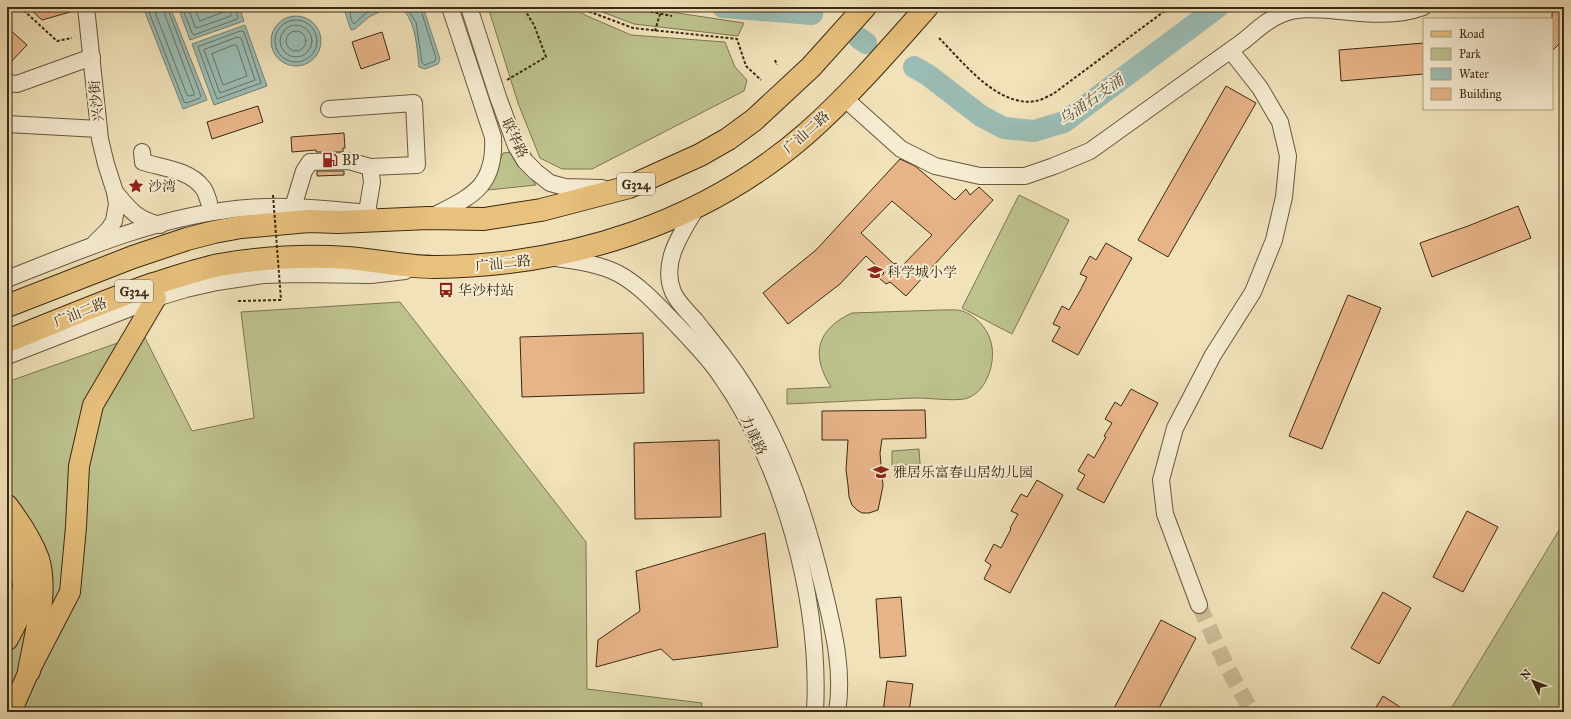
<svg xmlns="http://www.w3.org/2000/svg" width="1571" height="719" font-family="'IM FELL Great Primer','Noto Serif SC',serif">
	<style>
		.green { fill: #bdc28d; stroke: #7c7650 }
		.water { fill: #9bbdb5; stroke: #758275 }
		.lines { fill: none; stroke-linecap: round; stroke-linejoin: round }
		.shore { stroke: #6b7364; stroke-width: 1 }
		.river { stroke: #9bbdb5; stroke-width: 22 }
		.building { fill: #e7b488; stroke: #3b2914; fill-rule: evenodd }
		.minor-tunnel { stroke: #cdbd99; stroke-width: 16; stroke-dasharray: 16 8; stroke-linecap: butt }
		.minor-casing { stroke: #68573e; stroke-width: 18 }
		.major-casing { stroke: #3b2914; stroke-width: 22 }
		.highway-casing { stroke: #3b2914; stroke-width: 24 }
		.path { stroke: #3b2914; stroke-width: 2; stroke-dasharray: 3 2; stroke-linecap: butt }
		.minor { stroke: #f6ecd2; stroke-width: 16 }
		.major { stroke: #e8c17d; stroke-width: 20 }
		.highway { stroke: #e8c17d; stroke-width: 22 }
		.path-bridge { stroke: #3b2914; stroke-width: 2; stroke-dasharray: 3 2; stroke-linecap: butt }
		.labels { text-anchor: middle; stroke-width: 4; stroke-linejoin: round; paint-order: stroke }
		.shield { fill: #f6ecd2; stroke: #73644d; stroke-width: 1 }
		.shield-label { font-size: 13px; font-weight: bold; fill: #3b2914 }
		.street-label { font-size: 14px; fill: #3b2914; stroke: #f6ecd2 }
		.poi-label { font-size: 14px; fill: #3b2914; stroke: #f6ecd2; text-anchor: start }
		.water-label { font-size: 15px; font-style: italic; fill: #534e3c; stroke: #f6ecd2 }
	</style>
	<rect width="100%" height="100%" fill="#f1e2ba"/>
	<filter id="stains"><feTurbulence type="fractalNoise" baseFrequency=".005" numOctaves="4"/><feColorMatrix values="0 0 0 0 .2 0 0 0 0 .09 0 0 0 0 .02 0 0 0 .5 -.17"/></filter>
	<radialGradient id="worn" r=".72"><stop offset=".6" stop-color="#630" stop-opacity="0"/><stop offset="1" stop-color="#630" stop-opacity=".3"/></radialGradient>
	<!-- green -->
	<g class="green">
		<polygon points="488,7 574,7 585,15 631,35 725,42 735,67 747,80 744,91 592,169 562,169 540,158 518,103"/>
		<polygon points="589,7 646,7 664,11 744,23 738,36 634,24"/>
		<polygon points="513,152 536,185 488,190 503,153"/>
		<polygon points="1019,195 1069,220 1012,334 962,308"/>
		<polygon points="400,302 586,542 587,689 702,703 701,712 7,712 7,382 143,334 192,431 254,418 241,312"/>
		<path d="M941,310C949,310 959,309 965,312C979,318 990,332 992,347C995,366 985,395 964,399C952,401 929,398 915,398C873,400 830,402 787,404V389L831,387C810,354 817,329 852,313Z"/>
		<polygon points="919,449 920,464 892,466 892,451"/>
		<polygon points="1564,522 1564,712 1449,712"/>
	</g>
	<!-- water -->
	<g class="water">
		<polygon points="143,7 170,7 207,100 183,109"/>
		<polygon points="178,7 239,7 244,21 190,40"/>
		<polygon points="346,7 389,7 369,17 355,29 351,30 345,12"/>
		<path d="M397,7H423L440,59L438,64L425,69L419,67C417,50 416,13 397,7Z"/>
		<circle cx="296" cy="41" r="25"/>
		<polygon points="245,25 267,86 214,105 192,44"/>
	</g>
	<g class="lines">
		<!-- shore -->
		<g class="shore">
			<polyline points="147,7 184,102 187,103 200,98 201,96 167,7"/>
			<polyline points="153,7 187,95 190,96 194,95 194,93 162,7"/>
			<polyline points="182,7 192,33 194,35 237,19 238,17 235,7"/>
			<polyline points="188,7 195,27 197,28 231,16 230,7"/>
			<polyline points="194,7 200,21 223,12 224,7"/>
			<path d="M350,7C350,12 350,20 354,24L366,13L378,7"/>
			<polyline points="406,7 416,22 422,63 425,65 435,61 436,58 420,7"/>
			<circle cx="296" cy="41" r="21"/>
			<circle cx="296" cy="41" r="16"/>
			<circle cx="296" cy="41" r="10"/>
			<polygon points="241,31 244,32 261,83 217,99 198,47"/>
			<polygon points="238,37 241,38 255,80 220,93 204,50"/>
			<polygon points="234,45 237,46 247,76 223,85 212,54"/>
		</g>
		<!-- river -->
		<g class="river">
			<polyline points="723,7 812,14"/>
			<polyline points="859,38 866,43"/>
			<polyline points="914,67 928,75 981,116 1004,128 1034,131 1064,122 1218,7"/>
		</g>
	</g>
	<!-- building -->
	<g class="building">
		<polygon points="28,7 77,7 77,10 42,20"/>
		<polygon points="1558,7 1564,7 1564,39 1552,51 1552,13"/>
		<polygon points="7,27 27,45 7,66"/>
		<polygon points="382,32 390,59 361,69 352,42"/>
		<polygon points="1424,43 1424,74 1341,81 1339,50"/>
		<polygon points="1226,86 1256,103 1168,257 1138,240"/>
		<polygon points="258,106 263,122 212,139 207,122"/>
		<polygon points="344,133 345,148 343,148 343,152 316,152 316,150 292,152 291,137"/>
		<path d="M900,159L915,166L955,200L966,189L970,195L979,187L993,200L906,296L890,282L886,284L879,278L884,273L866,256L840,284L788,324L763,293L816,250ZM892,201L932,235L901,267L896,263L894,264L861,233Z"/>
		<polygon points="317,171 344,171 344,175 317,176"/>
		<polygon points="1518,206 1531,238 1432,277 1420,243 1468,226"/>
		<polygon points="1106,243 1132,258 1078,355 1052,341 1060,327 1053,324 1062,306 1069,310 1080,291 1087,277 1080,274 1090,256 1096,260"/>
		<polygon points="1348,295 1381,308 1322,449 1289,436"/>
		<polygon points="643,333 644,393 522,397 520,337"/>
		<polygon points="1131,389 1158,403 1104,503 1077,489 1085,475 1078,471 1088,454 1094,458 1106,437 1104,436 1112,423 1105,419 1115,402 1121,406"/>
		<polygon points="925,410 926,438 882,439 880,453 883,486 878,510 869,513 862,513 857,510 852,505 849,497 848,485 846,470 848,440 822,440 822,411"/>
		<polygon points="719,440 721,517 635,519 634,443"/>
		<polygon points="1037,480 1063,495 1010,593 984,579 991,565 985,561 994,544 1001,548 1011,529 1010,528 1018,514 1011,511 1021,494 1027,497"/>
		<polygon points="1467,511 1498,527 1463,592 1433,577"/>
		<polygon points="765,533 778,647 673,660 661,649 596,667 598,640 640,611 636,571"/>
		<polygon points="1383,592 1411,608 1379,664 1351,648"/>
		<polygon points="901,597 906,656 880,658 876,599"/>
		<polygon points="1161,620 1196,638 1157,712 1112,712"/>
		<polygon points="887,681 913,684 909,712 883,712"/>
		<polygon points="1383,696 1408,712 1373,712"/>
	</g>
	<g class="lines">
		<!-- minor-tunnel -->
		<polyline class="minor-tunnel" points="1199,605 1228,669 1252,712"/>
		<defs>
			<g id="minor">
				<polyline points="86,7 100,139 106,164 115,192 117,204 114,221 109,229 95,243"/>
				<polyline points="469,7 498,97 516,146 525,161 536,172 550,183 565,187 602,188"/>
				<polyline points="7,83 17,84 92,57"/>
				<path d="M843,97L901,149L935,166L980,176H1025L1054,166L1090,151L1242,42C1255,32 1266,20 1282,14C1297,8 1314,9 1330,10C1361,13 1394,18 1423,7"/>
				<polyline points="329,109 414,103 417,165 370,167"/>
				<polyline points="7,124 99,129"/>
				<path d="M142,152L143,162C163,168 190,170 203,188C206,192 207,197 209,202"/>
				<path d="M115,192C130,210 136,219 160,225"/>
				<path d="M698,205C683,231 660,261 673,292C677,302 688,312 695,320C710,339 726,358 739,378C782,442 805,513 823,587C833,628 844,670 837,712"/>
				<polyline points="293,207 304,171 310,162 349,161 370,167 372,182 367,212"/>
				<path d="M431,217C470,197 496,188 493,137L450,7"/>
				<path d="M555,258C577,261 600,264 619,274C641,286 659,307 676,324C690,339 706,355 718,372C783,463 821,600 815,712"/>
				<path d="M7,279C76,252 147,221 221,211C270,203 321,208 370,213"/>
				<polyline points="7,356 156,298 186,289 217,282 263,275 300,274 371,275 405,271"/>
				<polyline points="1199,605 1165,514 1161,480 1175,428 1213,355 1253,292 1274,240 1284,197 1288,156 1280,122 1260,88 1231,51"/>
			</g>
			<polyline id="major" points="11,712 29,671 70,592 76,527 79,466 93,405 156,298"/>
			<g id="highway">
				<polyline points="7,306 133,257 187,239 214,232 241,227 309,221 338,222 428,218 484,219 541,210 629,187 700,155 728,139 754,120 811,67 865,7"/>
				<path d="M7,341C55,322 102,302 150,285C173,278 196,270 219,265C261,258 305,255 347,258C376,260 405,267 434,267C569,266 704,223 807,133C850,95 889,50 927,7"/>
				<path d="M7,506C19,522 31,540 38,559C48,591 35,639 29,671"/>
				<polyline points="7,530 19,553 24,586 18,618 7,639"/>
			</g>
		</defs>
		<!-- minor casing -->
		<use href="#minor" class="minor-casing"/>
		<!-- major casing -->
		<use href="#major" class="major-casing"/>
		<!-- highway casing -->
		<use href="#highway" class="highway-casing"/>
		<!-- path -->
		<g class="path">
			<polyline points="20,7 57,41 72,38"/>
			<polyline points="580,7 585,10 633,28 737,39 746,66 761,80"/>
			<polyline points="626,7 672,16"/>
			<polyline points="655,31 660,14"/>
			<path d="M939,38C963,62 998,108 1036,101C1042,100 1048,96 1053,94L1170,7"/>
			<polyline points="775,60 777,65"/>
			<polyline points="507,80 546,57 534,25 523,7"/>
			<polyline points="238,301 281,300"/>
		</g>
		<!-- minor -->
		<use href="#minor" class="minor"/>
		<!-- major -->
		<use href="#major" class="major"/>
		<!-- highway -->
		<use href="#highway" class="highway"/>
		<!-- path-bridge -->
		<polyline class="path-bridge" points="273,195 281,300"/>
	</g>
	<!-- icons -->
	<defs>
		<symbol id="fuel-bare" viewBox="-9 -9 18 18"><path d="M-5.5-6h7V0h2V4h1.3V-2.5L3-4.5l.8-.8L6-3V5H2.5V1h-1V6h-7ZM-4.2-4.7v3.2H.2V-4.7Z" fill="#8f2418" stroke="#f6ecd2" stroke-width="2.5" paint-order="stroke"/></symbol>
		<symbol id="sight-bare" viewBox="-9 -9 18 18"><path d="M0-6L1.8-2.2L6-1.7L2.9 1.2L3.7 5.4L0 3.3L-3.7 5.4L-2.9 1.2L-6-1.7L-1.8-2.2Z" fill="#8f2418" stroke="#f6ecd2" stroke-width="2.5" paint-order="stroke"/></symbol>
		<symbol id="school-bare" viewBox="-9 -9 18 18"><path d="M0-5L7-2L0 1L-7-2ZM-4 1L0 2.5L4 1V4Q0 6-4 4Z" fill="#8f2418" stroke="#f6ecd2" stroke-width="2.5" paint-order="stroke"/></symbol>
		<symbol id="bus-bare" viewBox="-9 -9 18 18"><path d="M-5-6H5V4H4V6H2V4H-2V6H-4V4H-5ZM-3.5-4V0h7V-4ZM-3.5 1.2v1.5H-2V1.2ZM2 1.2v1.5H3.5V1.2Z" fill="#8f2418" stroke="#f6ecd2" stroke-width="2.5" paint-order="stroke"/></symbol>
	</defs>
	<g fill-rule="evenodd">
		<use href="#fuel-bare" x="319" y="149" width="22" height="22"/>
		<use href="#sight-bare" x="125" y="175" width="22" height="22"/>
		<use href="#school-bare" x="864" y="261" width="22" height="22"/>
		<use href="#bus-bare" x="435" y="279" width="22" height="22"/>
		<use href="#school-bare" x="870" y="461" width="22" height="22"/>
	</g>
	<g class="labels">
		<!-- shield labels -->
		<g class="shield">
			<rect x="617" y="173" width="38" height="22" rx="3"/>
			<rect x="115" y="280" width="38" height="22" rx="3"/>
		</g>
		<g class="shield-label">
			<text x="636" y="189">G324</text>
			<text x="134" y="296">G324</text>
		</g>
		<!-- street labels -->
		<g class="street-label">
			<text transform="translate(96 101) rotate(-96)" y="5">兴沙街</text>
			<text transform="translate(806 132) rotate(-41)" y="5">广汕二路</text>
			<text transform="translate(515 138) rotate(65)" y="5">联华路</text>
			<text transform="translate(503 263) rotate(-6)" y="5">广汕二路</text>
			<text transform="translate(80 312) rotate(-22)" y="5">广汕二路</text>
			<text transform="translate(754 435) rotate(64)" y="5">力康路</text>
		</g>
		<!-- poi labels -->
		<g class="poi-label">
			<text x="342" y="165">BP</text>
			<text x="148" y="191">沙湾</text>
			<text x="887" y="277">科学城小学</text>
			<text x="458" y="295">华沙村站</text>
			<text x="893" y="477">雅居乐富春山居幼儿园</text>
		</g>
		<!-- water labels -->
		<g class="water-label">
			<text transform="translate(1091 100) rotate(-35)" y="5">乌涌右支涌</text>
		</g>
	</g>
	<!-- margin -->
	<rect width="1571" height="719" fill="none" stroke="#f1e2ba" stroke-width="24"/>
	<rect x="8" y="8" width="1555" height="703" fill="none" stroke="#3b2914" stroke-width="2"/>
	<rect x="12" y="12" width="1547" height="695" fill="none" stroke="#3b2914"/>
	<!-- legend -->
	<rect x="1423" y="18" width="130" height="92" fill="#f6ecd2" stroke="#ab9e86"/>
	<rect x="1431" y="31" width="20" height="6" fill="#e8c17d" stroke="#ab9e86"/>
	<text x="1459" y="38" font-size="12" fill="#3b2914">Road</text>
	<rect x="1431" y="48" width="20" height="12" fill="#bdc28d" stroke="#ab9e86"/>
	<text x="1459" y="58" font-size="12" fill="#3b2914">Park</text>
	<rect x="1431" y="68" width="20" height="12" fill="#9bbdb5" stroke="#ab9e86"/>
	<text x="1459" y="78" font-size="12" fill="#3b2914">Water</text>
	<rect x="1431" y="88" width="20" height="12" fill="#e7b488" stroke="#ab9e86"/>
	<text x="1459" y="98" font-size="12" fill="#3b2914">Building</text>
	<!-- north arrow -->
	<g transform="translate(1533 681) rotate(313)" stroke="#f6ecd2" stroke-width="3" paint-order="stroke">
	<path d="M0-3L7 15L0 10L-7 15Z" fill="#3b2914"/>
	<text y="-6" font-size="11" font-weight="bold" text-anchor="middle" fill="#3b2914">N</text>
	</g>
	<rect width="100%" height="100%" filter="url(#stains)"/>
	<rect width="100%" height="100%" fill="url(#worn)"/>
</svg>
